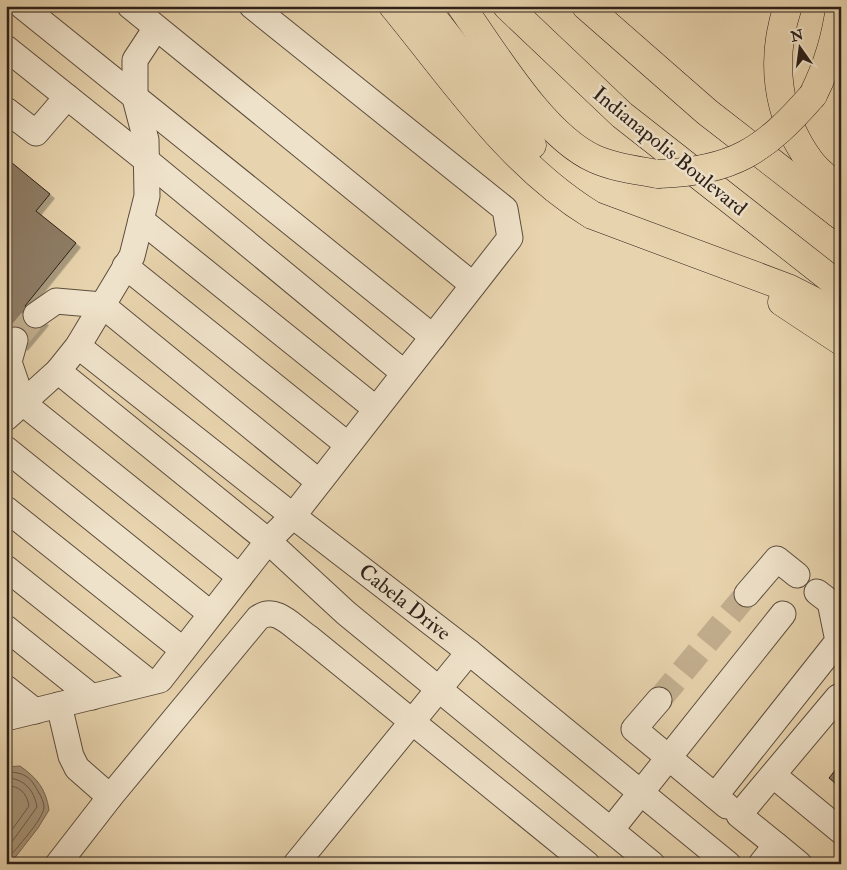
<svg xmlns="http://www.w3.org/2000/svg" width="847" height="870" font-family="'IM FELL Double Pica',serif">
	<style>
		.water { fill: #a8967b; stroke: #776754 }
		.lines { fill: none; stroke-linecap: round; stroke-linejoin: round }
		.shore { stroke: #6a5b4a; stroke-width: 1 }
		.building { fill: #8e7d66; stroke: #2d2019; filter: url(#shadow) }
		.minor-tunnel { stroke: #c2af8f; stroke-width: 25; stroke-dasharray: 25 12; stroke-linecap: butt }
		.minor-casing { stroke: #5c4d3e; stroke-width: 27 }
		.major-casing { stroke: #2d2019; stroke-width: 29 }
		.highway-casing { stroke: #2d2019; stroke-width: 29 }
		.minor { stroke: #efe2ca; stroke-width: 25 }
		.major { stroke: #e7d3ad; stroke-width: 28 }
		.highway { stroke: #e7d3ad; stroke-width: 28 }
		.highway-bridge-casing { stroke: #2d2019; stroke-width: 29; stroke-linecap: butt }
		.highway-bridge { stroke: #e7d3ad; stroke-width: 28 }
		.labels { text-anchor: middle; stroke-width: 5; stroke-linejoin: round; paint-order: stroke }
		.street-label { font-size: 21px; fill: #2d2019; stroke: #efe2ca }
	</style>
	<defs>
		<filter id="shadow"><feDropShadow dx="4.5" dy="4.5" stdDeviation="0" flood-color="#0004"/></filter>
	</defs>
	<rect width="100%" height="100%" fill="#e7d3ad"/>
	<filter id="stains"><feTurbulence type="fractalNoise" baseFrequency=".004" numOctaves="4"/><feColorMatrix values="0 0 0 0 .2 0 0 0 0 .09 0 0 0 0 .02 0 0 0 .5 -.17"/></filter>
	<radialGradient id="worn" r=".72"><stop offset=".6" stop-color="#630" stop-opacity="0"/><stop offset="1" stop-color="#630" stop-opacity=".3"/></radialGradient>
	<!-- water -->
	<path class="water" d="M20,766C37,778 46,789 49,810L38,828L10,864H6V767Z"/>
	<g class="lines">
		<!-- shore -->
		<g class="shore">
			<path d="M6,772C19,772 28,774 35,786C39,793 44,800 44,808C42,821 16,848 8,859L6,864"/>
			<path d="M6,778C24,778 34,790 37,807L6,850"/>
			<path d="M6,786C19,785 27,793 29,806L6,838"/>
		</g>
	</g>
	<!-- building -->
	<g class="building">
		<polygon points="6,158 50,194 36,211 76,243 25,306 44,321 23,346 6,333"/>
		<polygon points="841,763 841,788 829,778"/>
	</g>
	<g class="lines">
		<!-- minor-tunnel -->
		<g class="minor-tunnel">
			<polyline points="15,340 36,315"/>
			<polyline points="659,700 747,594"/>
		</g>
		<defs>
			<g id="minor">
				<polyline points="22,6 433,337"/>
				<polyline points="130,6 473,285"/>
				<polyline points="6,48 146,160 404,373"/>
				<polyline points="6,110 36,133 67,97"/>
				<polyline points="141,220 376,409"/>
				<polyline points="125,266 348,445"/>
				<polyline points="36,315 56,301 102,305 319,482"/>
				<polyline points="15,340 9,362 23,403 240,577"/>
				<polyline points="78,346 293,516 469,652 728,864"/>
				<polyline points="58,371 268,541 346,613 652,864"/>
				<polyline points="6,418 58,371 78,346 132,256 147,196 146,140 135,98 135,60 156,28"/>
				<polyline points="6,449 211,614"/>
				<polyline points="6,509 183,650"/>
				<polyline points="6,568 149,682"/>
				<polyline points="747,594 777,559 797,575"/>
				<polyline points="6,628 92,697"/>
				<polyline points="6,688 35,711"/>
				<polyline points="659,700 634,729 727,806"/>
				<polyline points="59,705 71,756 77,768 110,797"/>
				<polyline points="6,718 160,680 268,541 293,516 510,238 505,209 252,6"/>
				<polyline points="773,775 841,831"/>
				<polyline points="715,796 838,641 830,602 817,592"/>
				<polyline points="611,830 783,614"/>
				<polyline points="776,845 799,864"/>
				<path d="M58,864L110,797L258,618C276,605 292,626 308,637L587,864"/>
				<polyline points="296,864 469,652"/>
				<polyline points="761,864 776,845 739,815 838,697 841,699"/>
			</g>
			<polyline id="major" points="507,6 622,115 841,287"/>
			<g id="highway">
				<path d="M393,6C454,80 509,164 592,215L788,288L841,315"/>
				<polyline points="424,6 532,145"/>
				<path d="M461,6C494,52 543,136 595,159C615,168 637,170 658,174"/>
				<polyline points="586,6 707,112 841,216"/>
				<path d="M788,6C770,59 776,115 810,161C818,172 831,181 841,190"/>
				<path d="M813,95C828,65 836,39 840,6"/>
				<polyline points="782,302 841,341"/>
			</g>
		</defs>
		<!-- minor casing -->
		<use href="#minor" class="minor-casing"/>
		<!-- major casing -->
		<use href="#major" class="major-casing"/>
		<!-- highway casing -->
		<use href="#highway" class="highway-casing"/>
		<!-- minor -->
		<use href="#minor" class="minor"/>
		<!-- major -->
		<use href="#major" class="major"/>
		<!-- highway -->
		<use href="#highway" class="highway"/>
		<defs>
			<path id="highway-bridge" d="M658,174C734,171 764,151 813,95"/>
		</defs>
		<!-- highway-bridge casing -->
		<use href="#highway-bridge" class="highway-bridge-casing"/>
		<!-- highway-bridge -->
		<use href="#highway-bridge" class="highway-bridge"/>
	</g>
	<g class="labels">
		<!-- street labels -->
		<g class="street-label">
			<text transform="translate(670 151) rotate(39)" y="7">Indianapolis Boulevard</text>
			<text transform="translate(405 602) rotate(38)" y="7">Cabela Drive</text>
		</g>
	</g>
	<!-- margin -->
	<rect width="847" height="870" fill="none" stroke="#e7d3ad" stroke-width="25"/>
	<rect x="8" y="8" width="832" height="855" fill="none" stroke="#2d2019" stroke-width="2.5"/>
	<rect x="12" y="12" width="822" height="845" fill="none" stroke="#2d2019"/>
	<!-- north arrow -->
	<g transform="translate(800 48) rotate(346)" stroke="#efe2ca" stroke-width="4" paint-order="stroke">
	<path d="M0-4L9 19L0 12L-9 19Z" fill="#2d2019"/>
	<text y="-8" font-size="14" font-weight="bold" text-anchor="middle" fill="#2d2019">N</text>
	</g>
	<rect width="100%" height="100%" filter="url(#stains)"/>
	<rect width="100%" height="100%" fill="url(#worn)"/>
</svg>
